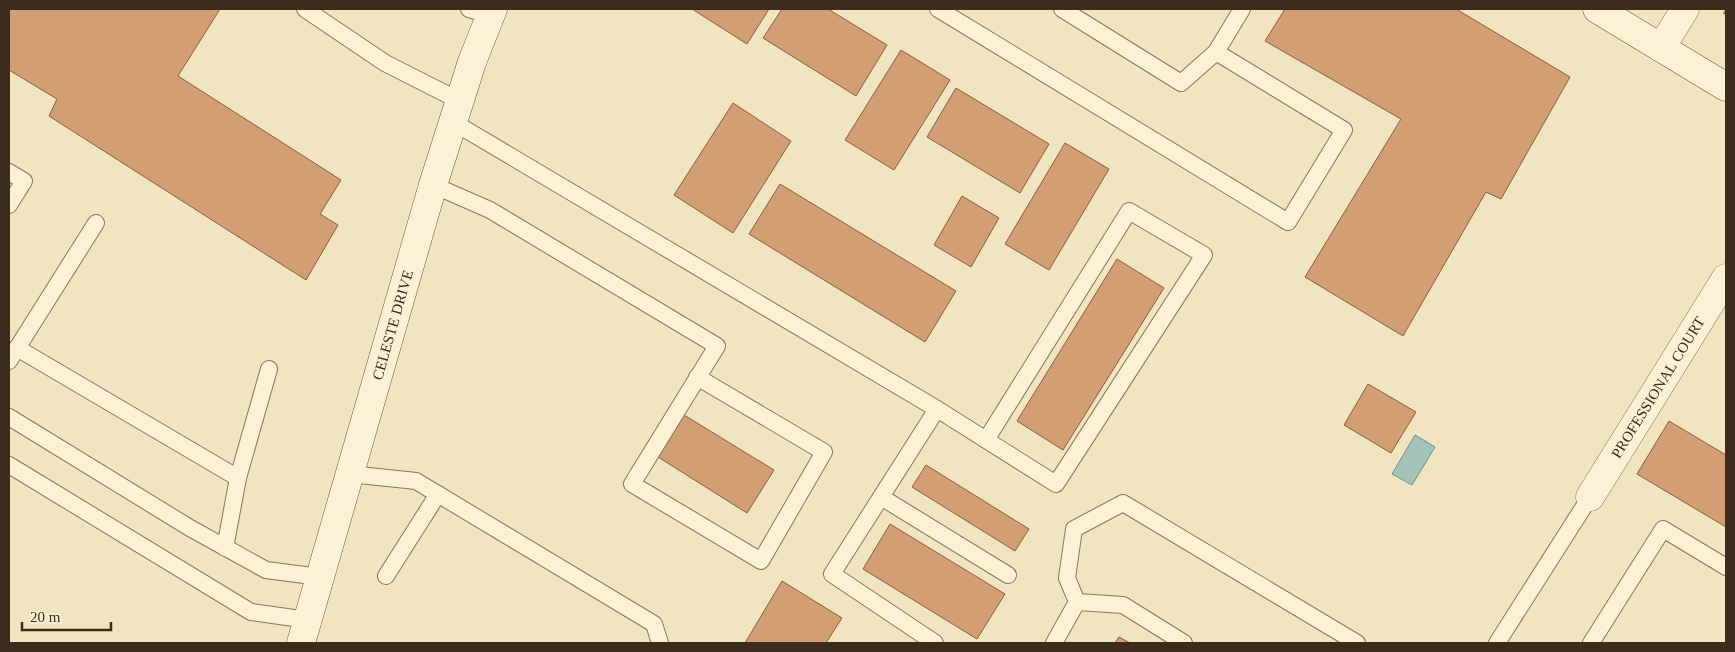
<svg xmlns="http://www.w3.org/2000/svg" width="1735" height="652" font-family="'Times New Roman',serif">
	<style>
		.water { fill: #a4c3bb; stroke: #6a9289 }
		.building { fill: #d29e74; stroke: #8d5e3b }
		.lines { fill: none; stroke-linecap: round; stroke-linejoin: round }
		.lane-casing { stroke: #8c7557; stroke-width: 18 }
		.street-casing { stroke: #8c7557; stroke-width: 29 }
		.secondary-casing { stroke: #6e563a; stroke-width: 29 }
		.path { stroke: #8c7557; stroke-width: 3; stroke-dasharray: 4 2.5; stroke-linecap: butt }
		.lane { stroke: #fbf1d5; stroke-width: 16 }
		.street { stroke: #fbf1d5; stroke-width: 28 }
		.secondary { stroke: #fbf1d5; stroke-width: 28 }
		.labels { text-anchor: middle; stroke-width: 4; stroke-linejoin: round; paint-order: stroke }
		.street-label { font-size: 15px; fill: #3b2c1d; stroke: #f8eed2 }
	</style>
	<rect width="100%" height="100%" fill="#f1e4c1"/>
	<!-- water -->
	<polygon class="water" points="1415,435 1435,447 1412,485 1392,474"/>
	<!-- building -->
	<g class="building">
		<polygon points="9,9 220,9 178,76 341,180 320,214 338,225 306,280 49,116 57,99 9,70"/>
		<polygon points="692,9 769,9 747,44"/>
		<polygon points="782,9 828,9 887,45 856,96 763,38"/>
		<polygon points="1285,9 1456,9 1570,77 1501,199 1486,192 1403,336 1305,277 1401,119 1265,41"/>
		<polygon points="901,50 950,80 894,170 845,140"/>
		<polygon points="956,88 1049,144 1020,193 927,137"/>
		<polygon points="733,103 791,141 733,233 674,195"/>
		<polygon points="1065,143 1109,169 1049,270 1005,244"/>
		<polygon points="780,184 956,291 925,342 749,234"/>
		<polygon points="962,196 999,218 971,267 934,245"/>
		<polygon points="1117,259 1164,288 1063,450 1017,421"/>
		<polygon points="1368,384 1416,412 1391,453 1344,425"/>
		<polygon points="684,415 774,470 747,513 658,457"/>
		<polygon points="1669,421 1726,455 1726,527 1637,474"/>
		<polygon points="926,465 1029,529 1015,551 912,487"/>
		<polygon points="890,524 1005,594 977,639 863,569"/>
		<polygon points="782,581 842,618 826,643 745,643"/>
		<polygon points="1119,637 1130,643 1115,643"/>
	</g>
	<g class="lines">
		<defs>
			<g id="lane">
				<polyline points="305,9 385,63 460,101"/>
				<polyline points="469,9 490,16"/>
				<polyline points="938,9 1288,222 1344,130 1216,52 1242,9"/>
				<polyline points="1062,9 1181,83 1216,52"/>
				<polyline points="453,122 937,409 1056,484 1204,255 1129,211 986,440"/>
				<polyline points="9,172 24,181 9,205"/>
				<polyline points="433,185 490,210 717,346 632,484 761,561 824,452 697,377"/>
				<polyline points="17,348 238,478"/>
				<polyline points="9,361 96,223"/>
				<polyline points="9,417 190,528 266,570 320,577"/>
				<polyline points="9,465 251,612 308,620"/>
				<polyline points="350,474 416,481 654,624 660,643"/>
				<polyline points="881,497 1008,575"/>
				<polyline points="225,548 238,478 269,369"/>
				<polyline points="386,576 438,494"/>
				<polyline points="1077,602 1067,578 1074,529 1123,503 1357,643"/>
				<polyline points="1077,602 1123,605 1184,643"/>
				<polyline points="935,643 832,574 937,409"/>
				<polyline points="1054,643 1077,602"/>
				<polyline points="1497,643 1590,497"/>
				<polyline points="1591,643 1663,529 1726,567"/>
			</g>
			<g id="street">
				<polyline points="1661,48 1685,9"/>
				<path id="s1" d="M1590,497L1726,278"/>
			</g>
			<g id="secondary">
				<polyline points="1597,9 1726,87"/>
				<path id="s2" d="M301,643L433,185L472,62L493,9"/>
			</g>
		</defs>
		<!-- lane casing -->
		<use href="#lane" class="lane-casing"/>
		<!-- street casing -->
		<use href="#street" class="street-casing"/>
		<!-- secondary casing -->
		<use href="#secondary" class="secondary-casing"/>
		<!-- path -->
		<polyline class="path" points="1724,14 1726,11"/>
		<!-- lane -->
		<use href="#lane" class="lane"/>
		<!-- street -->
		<use href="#street" class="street"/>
		<!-- secondary -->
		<use href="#secondary" class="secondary"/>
	</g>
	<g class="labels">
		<!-- street labels -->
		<g class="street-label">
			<text dy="5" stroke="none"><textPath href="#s2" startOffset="331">CELESTE DRIVE</textPath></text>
			<text dy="5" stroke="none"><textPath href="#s1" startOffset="129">PROFESSIONAL COURT</textPath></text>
		</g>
	</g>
	<!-- border -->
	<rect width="1735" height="652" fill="none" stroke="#3b2c1d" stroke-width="20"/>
	<!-- scale -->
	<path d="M22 622v8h89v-8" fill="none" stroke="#3b2c1d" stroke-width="2.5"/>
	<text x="30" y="622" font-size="15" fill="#3b2c1d" stroke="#f8eed2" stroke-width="4" paint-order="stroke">20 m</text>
</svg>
